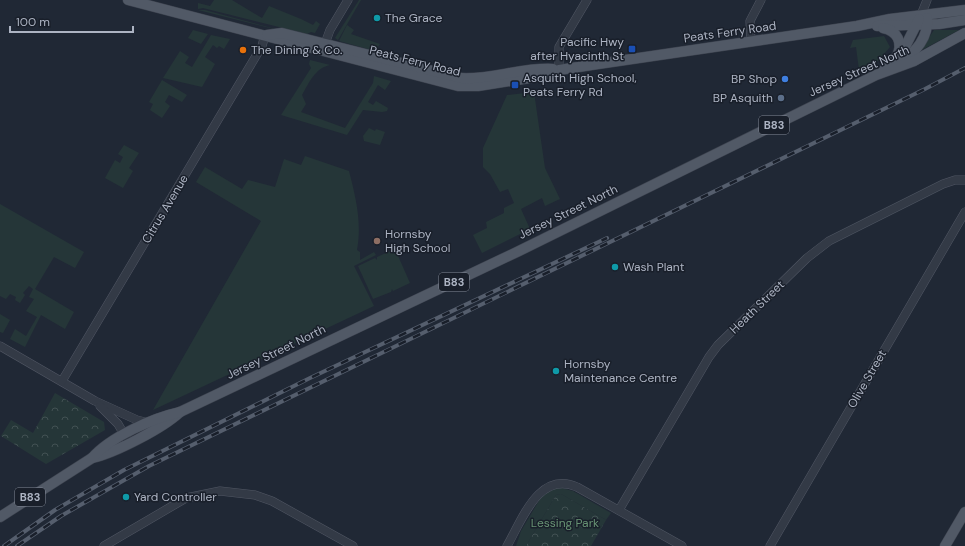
<svg xmlns="http://www.w3.org/2000/svg" width="965" height="546" font-family="'DM Sans',sans-serif">
	<style>
		.green { fill: #253638 }
		.park { fill: url(#park-crowns) }
		.lines { fill: none; stroke-linecap: round; stroke-linejoin: round }
		.minor-casing { stroke: #515764; stroke-width: 9 }
		.major-casing { stroke: #3d434f; stroke-width: 11 }
		.minor { stroke: #333a46; stroke-width: 8 }
		.major { stroke: #515966; stroke-width: 10 }
		.rail-casing { stroke: #555e6d; stroke-width: 4 }
		.rail { stroke: #191f2a; stroke-width: 2.5; stroke-dasharray: 8; stroke-linecap: butt }
		.culture-dot { fill: #0f9aa8; stroke: #191f2a; stroke-width: 1.5 }
		.transit-dot { fill: #1a4fb4; stroke: #191f2a; stroke-width: 1.5 }
		.food-dot { fill: #e8710a; stroke: #191f2a; stroke-width: 1.5 }
		.shop-dot { fill: #3f7fe0; stroke: #191f2a; stroke-width: 1.5 }
		.service-dot { fill: #5c6f8a; stroke: #191f2a; stroke-width: 1.5 }
		.education-dot { fill: #8d6e63; stroke: #191f2a; stroke-width: 1.5 }
		.labels { text-anchor: middle; stroke-width: 3; stroke-linejoin: round; paint-order: stroke }
		.shield { fill: #191f2a; stroke: #818795; stroke-width: 1 }
		.shield-label { font-size: 11px; font-weight: bold; fill: #adb4c3 }
		.poi-label { font-size: 12px; fill: #adb4c3; stroke: #191f2a; text-anchor: start }
		.street-label { font-size: 12px; fill: #adb4c3; stroke: #191f2a }
		.park-label { font-size: 12px; fill: #679273; stroke: #191f2a }
	</style>
	<defs>
		<pattern id="park-crowns" width="20" height="18" patternUnits="userSpaceOnUse"><rect width="20" height="18" fill="#253638"/><path d="M2 6a3 3 0 1 1 6 0M12 15a3 3 0 1 1 6 0" fill="none" stroke="#425153"/></pattern>
	</defs>
	<rect width="100%" height="100%" fill="#202835"/>
	<!-- green -->
	<g class="green">
		<polygon points="214,0 232,0 262,18 269,6 301,19 313,25 316,21 320,24 315,33 311,32 307,34 203,8 198,9 198,3 210,6"/>
		<polygon points="359,0 361,0 338,40 335,38"/>
		<polygon points="198,10 205,10 290,33"/>
		<polygon points="347,25 354,30 351,34 380,44 375,51 339,41"/>
		<polygon points="193,30 208,34 201,44 188,38"/>
		<polygon points="934,30 959,30 920,51"/>
		<polygon points="211,35 230,39 224,49 219,46 217,48 213,45 205,57 215,64 202,87 163,78 180,51 189,57 185,63 192,67"/>
		<polygon points="884,36 890,47 877,62 859,70 856,47 850,48 853,40"/>
		<path d="M310,60L330,65C315,68 309,83 302,95L306,104L301,112L345,128L373,83L374,76L391,81L385,90L378,85L368,102L373,105L376,101L388,108L387,111L382,112L363,110L347,135L281,115L311,68L309,64Z"/>
		<polygon points="162,80 187,95 182,102 169,95 165,102 170,106 162,118 150,110 153,104 149,102"/>
		<polygon points="534,92 545,168 560,199 545,206 542,198 521,209 530,229 482,253 473,235 487,228 486,222 504,213 504,208 514,203 508,189 500,192 490,174 483,167 483,148 507,95"/>
		<polygon points="369,128 375,131 376,129 385,132 380,145 364,141 363,136"/>
		<polygon points="124,145 139,153 129,168 133,171 123,188 105,178 115,160 120,163 123,157 118,154"/>
		<path d="M305,156L349,171C356,198 362,223 357,250L360,252V260L374,252L376,255L354,266L374,306L153,410L261,221L196,182L205,167L242,189L248,180L275,187L284,159L301,165Z"/>
		<polygon points="0,204 84,252 75,268 54,257 35,289 74,312 65,329 41,315 25,347 10,339 15,329 26,336 37,317 26,311 34,299 29,297 33,289 29,286 23,293 25,295 20,303 15,300 16,297 10,294 6,299 0,296"/>
		<polygon points="395,249 410,283 393,291 392,289 391,292 373,299 358,266 375,258 377,260 377,257"/>
		<polygon points="0,314 10,320 3,333 0,332"/>
		<polygon points="562,488 573,491 611,513 606,520 561,494 556,495 526,546 516,546 521,531 543,494 554,489"/>
	</g>
	<!-- park -->
	<g class="park">
		<polygon points="55,393 104,422 105,430 46,464 1,436 11,420 33,433"/>
		<polygon points="561,494 606,520 591,546 526,546 556,495"/>
	</g>
	<g class="lines">
		<defs>
			<g id="minor">
				<polyline points="921,15 927,0"/>
				<polyline points="751,42 750,21 761,0"/>
				<polyline points="323,49 330,30 348,0"/>
				<polyline points="559,70 559,47 587,0"/>
				<polyline points="0,346 95,401 137,420 149,423"/>
				<polyline points="62,381 253,61 262,46 265,35"/>
				<polyline points="100,406 118,424 129,443"/>
				<polyline points="619,510 709,357 718,345 807,258 829,241 943,184 955,180 965,180"/>
				<polyline points="104,546 186,498 220,491 255,495 272,501 353,546"/>
				<path d="M507,546C522,520 539,470 577,487L682,546"/>
				<polyline points="770,546 965,212"/>
			</g>
			<g id="major">
				<polyline points="128,0 458,86 478,86 536,77 559,70 598,64 857,26 890,19 965,10"/>
				<polyline points="877,26 939,24 965,20"/>
				<path d="M883,28C898,31 903,43 897,56"/>
				<path d="M267,35L282,33L461,78C491,80 522,67 553,69"/>
				<path d="M902,63C915,51 929,38 927,18"/>
				<polyline points="883,71 905,47 919,19"/>
				<path d="M92,458C115,453 163,428 180,412"/>
				<path d="M0,517L92,458C110,437 153,418 180,412L519,251L876,75L914,61L965,33"/>
				<polyline points="945,546 965,512"/>
			</g>
		</defs>
		<!-- minor casing -->
		<use href="#minor" class="minor-casing"/>
		<!-- major casing -->
		<use href="#major" class="major-casing"/>
		<!-- minor -->
		<use href="#minor" class="minor"/>
		<!-- major -->
		<use href="#major" class="major"/>
		<defs>
			<g id="rail">
				<polyline points="4,546 55,510 124,470 310,378 607,238"/>
				<polyline points="17,546 61,516 149,466 925,89 965,68"/>
			</g>
		</defs>
		<!-- rail casing -->
		<use href="#rail" class="rail-casing"/>
		<!-- rail -->
		<use href="#rail" class="rail"/>
	</g>
	<!-- markers -->
	<g class="culture-dot">
		<circle cx="377" cy="18" r="4"/>
		<circle cx="615" cy="267" r="4"/>
		<circle cx="556" cy="371" r="4"/>
		<circle cx="126" cy="497" r="4"/>
	</g>
	<g class="transit-dot">
		<rect x="628" y="45" width="8" height="8" rx="2"/>
		<rect x="511" y="81" width="8" height="8" rx="2"/>
	</g>
	<circle class="food-dot" cx="243" cy="50" r="4"/>
	<circle class="shop-dot" cx="785" cy="79" r="4"/>
	<circle class="service-dot" cx="781" cy="98" r="4"/>
	<circle class="education-dot" cx="377" cy="241" r="4"/>
	<g class="labels">
		<!-- shield labels -->
		<g class="shield">
			<rect x="759" y="116" width="30" height="18" rx="3"/>
			<rect x="439" y="273" width="30" height="18" rx="3"/>
			<rect x="15" y="488" width="30" height="18" rx="3"/>
		</g>
		<g class="shield-label">
			<text x="774" y="129">B83</text>
			<text x="454" y="286">B83</text>
			<text x="30" y="501">B83</text>
		</g>
		<!-- poi labels -->
		<g class="poi-label">
			<text x="385" y="22">The Grace</text>
			<text x="624" y="46" text-anchor="end">Pacific Hwy<tspan x="624" dy="14">after Hyacinth St</tspan></text>
			<text x="251" y="54">The Dining &amp; Co.</text>
			<text x="523" y="82">Asquith High School,<tspan x="523" dy="14">Peats Ferry Rd</tspan></text>
			<text x="777" y="83" text-anchor="end">BP Shop</text>
			<text x="773" y="102" text-anchor="end">BP Asquith</text>
			<text x="385" y="238">Hornsby<tspan x="385" dy="14">High School</tspan></text>
			<text x="623" y="271">Wash Plant</text>
			<text x="564" y="368">Hornsby<tspan x="564" dy="14">Maintenance Centre</tspan></text>
			<text x="134" y="501">Yard Controller</text>
		</g>
		<!-- street labels -->
		<g class="street-label">
			<text transform="translate(730 32) rotate(-8)" y="4">Peats Ferry Road</text>
			<text transform="translate(415 61) rotate(14)" y="4">Peats Ferry Road</text>
			<text transform="translate(859 71) rotate(-24)" y="4">Jersey Street North</text>
			<text transform="translate(165 209) rotate(-59)" y="4">Citrus Avenue</text>
			<text transform="translate(568 212) rotate(-26)" y="4">Jersey Street North</text>
			<text transform="translate(757 307) rotate(-44)" y="4">Heath Street</text>
			<text transform="translate(276 352) rotate(-26)" y="4">Jersey Street North</text>
			<text transform="translate(867 379) rotate(-60)" y="4">Olive Street</text>
		</g>
		<!-- park labels -->
		<g class="park-label">
			<text x="565" y="527">Lessing Park</text>
		</g>
	</g>
	<!-- scale -->
	<path d="M10 26v6h123v-6" fill="none" stroke="#adb4c3" stroke-width="2"/>
	<text x="16" y="26" font-size="12" fill="#adb4c3" stroke="#191f2a" stroke-width="3" paint-order="stroke">100 m</text>
</svg>
